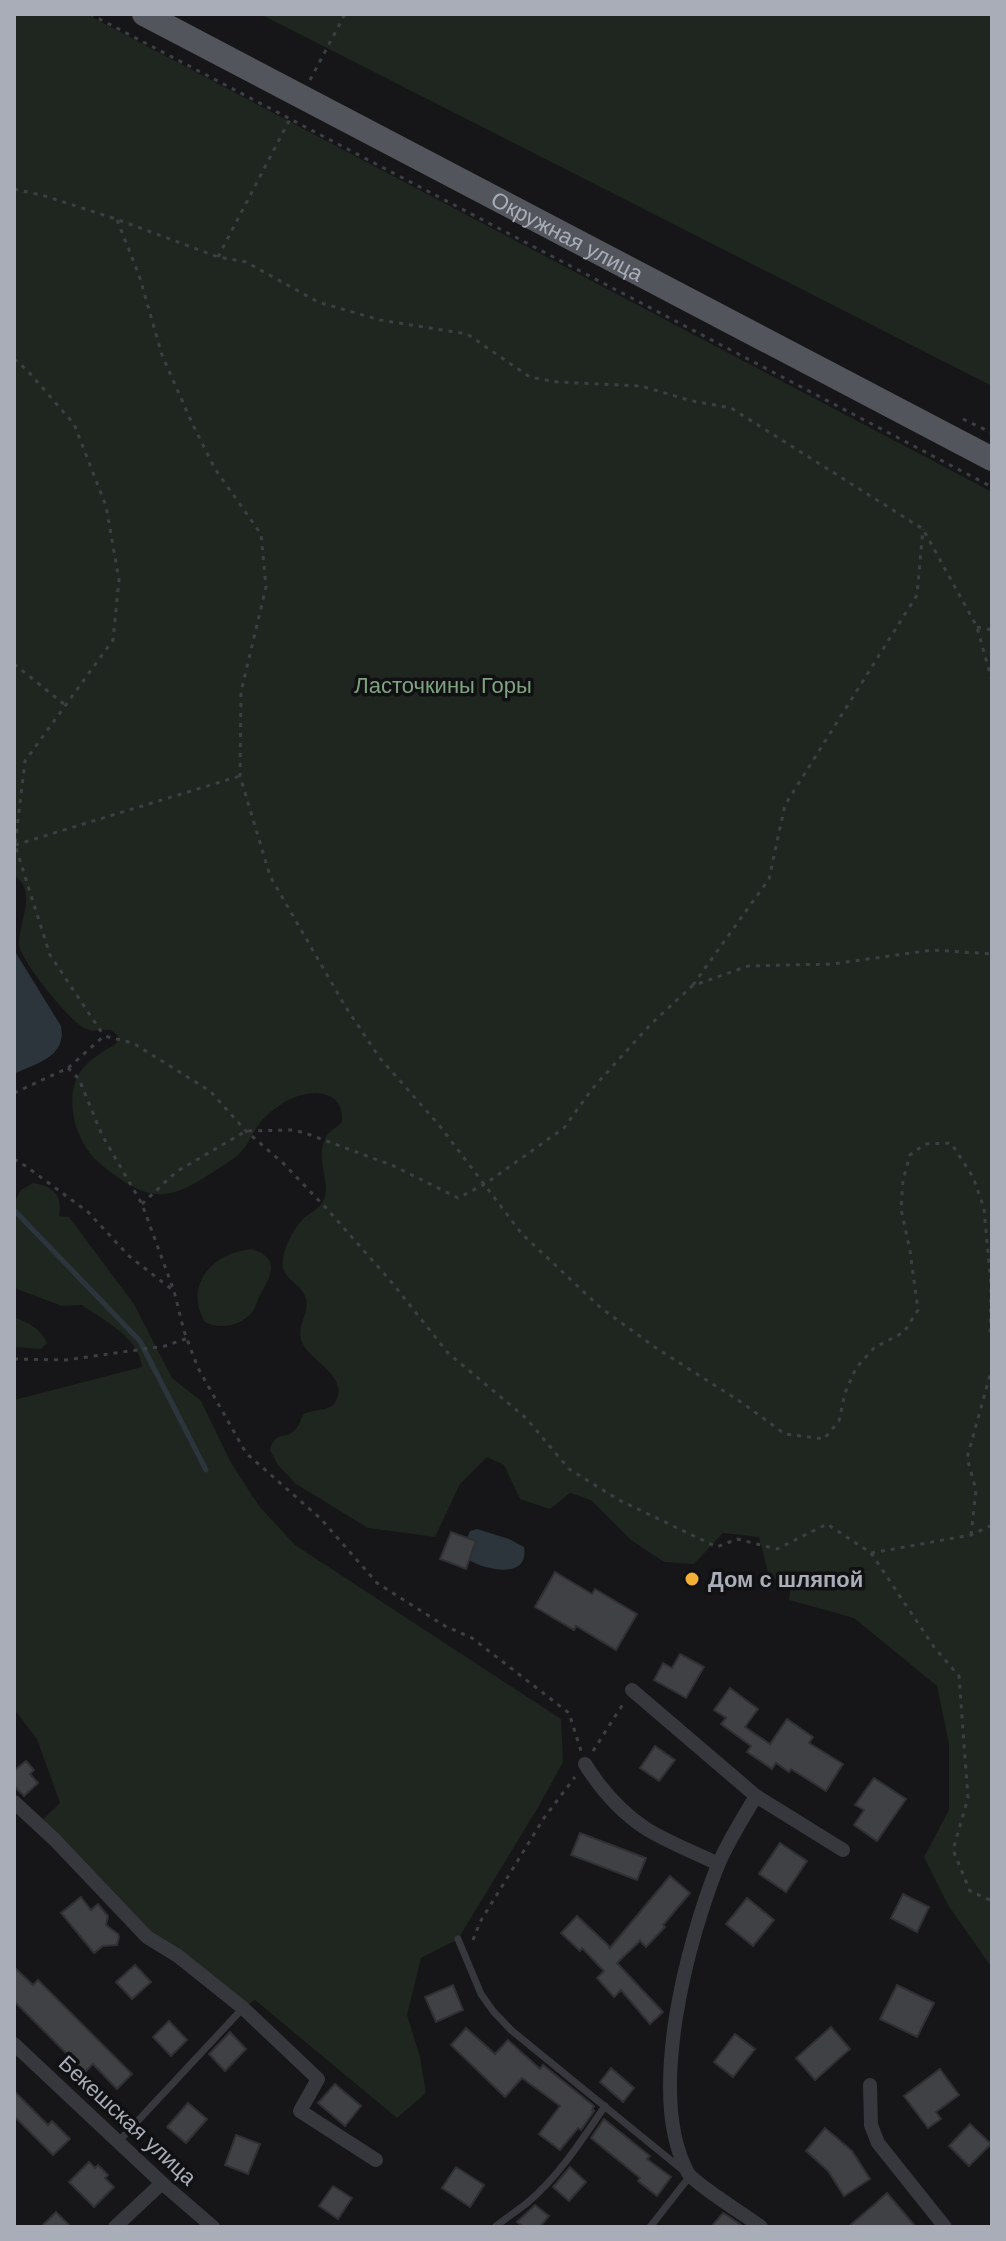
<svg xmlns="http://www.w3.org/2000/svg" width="1006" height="2241" font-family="Helvetica,sans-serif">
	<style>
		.green { fill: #1e261f }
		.water { fill: #2c353c }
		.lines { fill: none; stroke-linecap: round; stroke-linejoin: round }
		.stream { stroke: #2c353c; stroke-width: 5 }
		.building { fill: #404145; stroke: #303034; stroke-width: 2 }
		.path { stroke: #3d3f44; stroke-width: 3; stroke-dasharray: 4 6; stroke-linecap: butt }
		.lane { stroke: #37383d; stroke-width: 7 }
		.street { stroke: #37383d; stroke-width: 14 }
		.primary { stroke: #53555c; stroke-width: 24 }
		.poi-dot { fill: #f2b134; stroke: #111113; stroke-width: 3 }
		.labels { text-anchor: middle; stroke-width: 7; stroke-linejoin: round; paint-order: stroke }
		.street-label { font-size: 22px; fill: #a8adb8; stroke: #111113 }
		.park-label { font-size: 22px; fill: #7fa381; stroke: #111113 }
		.poi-label { font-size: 22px; font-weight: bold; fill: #a8adb8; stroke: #111113; text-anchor: start }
	</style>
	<rect width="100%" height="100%" fill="#161618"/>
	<!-- green -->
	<g class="green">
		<path d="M14,14H86L992,492V1968L948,1905L924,1857L949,1810V1744L937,1686L854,1618L789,1600L790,1590L769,1576L759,1537L723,1533L694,1564L664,1562L631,1540L591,1500L570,1493L550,1509L520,1499L504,1465L487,1457L460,1484L435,1537L368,1528L296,1484L278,1465L270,1450C276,1430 284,1440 294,1431C299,1428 300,1419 304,1414C316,1408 335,1413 338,1395C342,1374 314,1362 304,1346C293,1328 310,1315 306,1299C302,1282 279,1280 283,1258C285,1245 293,1230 302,1220C309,1212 320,1210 324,1199C331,1181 315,1159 325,1139C328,1131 337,1128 342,1122C345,1084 300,1089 279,1106C271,1111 262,1119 257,1127C251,1136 248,1145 240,1153C232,1161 220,1167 210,1174C173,1198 153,1203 116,1176C99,1164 88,1155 80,1136C71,1117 68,1089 81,1071C88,1060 104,1051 114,1045L118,1041V1036L111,1030C102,1029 94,1033 86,1029C71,1023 19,959 19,944C19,919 38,893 14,875Z"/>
		<polygon points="260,14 992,14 992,386"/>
		<path d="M33,1183C53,1186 63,1195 59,1216L69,1217L134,1304L172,1378L201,1401L231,1463L259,1506L295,1545L561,1719L563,1762L540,1804L458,1939L421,1958L407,2015L420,2057L426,2093L397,2118L255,2000L243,2008L147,1937L38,1824L60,1803L37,1739L14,1709V1400L142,1367C139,1337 104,1321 82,1305L62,1306L14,1288V1203L21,1190Z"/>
		<path d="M252,1249C281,1258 271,1276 260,1295C257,1300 256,1308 252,1312C241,1326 220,1330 205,1322C183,1285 213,1252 252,1249Z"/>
		<path d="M14,1317C29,1323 40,1328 47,1343L41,1349L14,1347Z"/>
	</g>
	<!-- water -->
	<g class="water">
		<path d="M14,950L61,1026C67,1057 37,1063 14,1074Z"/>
		<path d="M477,1529L509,1539L524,1547C530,1580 485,1570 469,1560L476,1542L467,1538L470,1531Z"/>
	</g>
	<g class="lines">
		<!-- stream -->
		<polyline class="stream" points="14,1210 140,1341 206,1470"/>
	</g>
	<!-- building -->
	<g class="building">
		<polygon points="451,1532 476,1541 466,1569 440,1559"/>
		<polygon points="555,1572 592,1594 595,1589 637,1614 616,1650 576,1626 574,1630 535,1607"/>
		<polygon points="680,1654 704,1667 686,1698 654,1680 663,1663 672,1668"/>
		<polygon points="730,1688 758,1709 745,1727 770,1744 787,1719 813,1737 809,1743 843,1764 826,1791 791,1769 789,1772 776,1763 772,1769 747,1752 751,1746 721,1724 726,1718 714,1710"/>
		<polygon points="655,1746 675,1760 659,1781 640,1768"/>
		<polygon points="26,1761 34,1770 30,1774 38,1783 24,1796 14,1786 14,1771"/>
		<polygon points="874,1778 906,1799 877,1841 854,1825 864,1810 855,1805"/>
		<polygon points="580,1833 646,1858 637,1880 571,1855"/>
		<polygon points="780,1843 807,1861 786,1892 759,1874"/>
		<polygon points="670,1876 690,1893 663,1925 665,1927 646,1947 640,1941 617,1963 663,2012 650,2024 621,1990 614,1997 597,1978 604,1971 582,1948 580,1951 561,1933 577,1916 610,1947 609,1949"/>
		<polygon points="903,1894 929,1907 917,1932 891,1918"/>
		<polygon points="81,1897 91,1910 98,1904 108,1916 106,1925 118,1934 119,1937 117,1945 103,1946 94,1953 61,1913"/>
		<polygon points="747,1898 774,1920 753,1946 726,1924"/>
		<polygon points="135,1965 151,1982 132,1999 116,1982"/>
		<polygon points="14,1967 33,1985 38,1980 132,2074 117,2089 93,2064 85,2072 14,2001"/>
		<polygon points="453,1985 463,2010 436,2022 425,1997"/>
		<polygon points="897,1985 934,2003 917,2037 880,2019"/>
		<polygon points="169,2021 187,2040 171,2056 153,2037"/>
		<polygon points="831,2027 850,2049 815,2080 796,2058"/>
		<polygon points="466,2028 495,2054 508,2040 540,2069 543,2065 594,2106 592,2110 594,2111 581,2130 578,2128 560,2150 539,2134 560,2106 522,2078 505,2097 451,2045"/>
		<polygon points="230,2032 246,2049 225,2071 209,2054"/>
		<polygon points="735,2034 755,2049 733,2077 714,2062"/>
		<polygon points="611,2068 634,2088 623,2102 600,2082"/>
		<polygon points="940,2069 959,2095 936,2112 941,2119 928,2128 904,2096"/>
		<polygon points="335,2084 361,2106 345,2126 318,2103"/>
		<polygon points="14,2091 48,2125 52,2121 70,2139 53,2155 14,2116"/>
		<polygon points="188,2103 207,2119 186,2143 167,2127"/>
		<polygon points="604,2119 650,2156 647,2159 671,2177 657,2196 638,2181 640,2178 591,2138"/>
		<polygon points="970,2124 991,2144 969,2166 949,2146"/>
		<polygon points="825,2128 852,2151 870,2179 844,2196 828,2171 806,2151"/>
		<polygon points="236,2135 260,2144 248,2174 225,2165"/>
		<polygon points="89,2162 95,2168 98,2165 108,2175 105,2178 114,2187 94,2207 69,2182"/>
		<polygon points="456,2167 484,2185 470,2207 442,2188"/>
		<polygon points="570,2167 586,2182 569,2201 553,2187"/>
		<polygon points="333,2186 352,2198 338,2219 319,2206"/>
		<polygon points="887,2193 916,2227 848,2227 876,2203"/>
		<polygon points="535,2205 549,2216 540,2227 524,2227 517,2222"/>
		<polygon points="56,2212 71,2227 41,2227"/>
		<polygon points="723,2213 728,2216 744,2227 711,2227"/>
	</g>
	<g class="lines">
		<!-- path -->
		<g class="path">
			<polyline points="90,14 992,487"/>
			<polyline points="310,80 345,14"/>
			<polyline points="14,189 45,196 116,219 218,257 246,262 318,302 380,320 467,334 530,377 557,382 641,386 692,401 731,408 923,529 977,627 992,681"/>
			<polyline points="117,220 139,275 162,355 192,423 215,469 261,534 266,587 241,692 240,776 270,876 345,1006 379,1057 439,1125 522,1234 601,1308 656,1348 741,1402 785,1434 824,1439 839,1421 845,1393 856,1368 874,1348 904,1332 918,1310 910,1251 901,1209 903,1180 910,1155 925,1144 951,1143 973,1177 984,1208 991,1286 990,1333 992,1339"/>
			<polyline points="218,257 290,119"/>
			<polyline points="14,359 27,370 74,424 106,506 119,580 113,640 25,761 15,845 50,955 104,1036"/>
			<polyline points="963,419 992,433"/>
			<polyline points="977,627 992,630"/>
			<polyline points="14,664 64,704"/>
			<polyline points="15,845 240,776"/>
			<polyline points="693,985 769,879 785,805 917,595 923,529"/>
			<polyline points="68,1068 79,1079 102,1135 142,1204 174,1291 184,1331 198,1368 246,1453 321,1519 377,1583 445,1626 472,1638 569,1713 581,1751"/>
			<polyline points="14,1093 68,1068 104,1036 133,1043 210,1091 246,1131 283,1163 327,1209 389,1279 448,1353 526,1418 569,1469 619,1500 717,1547 737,1539 777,1549 827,1524 871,1553 971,1535 992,1525"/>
			<polyline points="14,1159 27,1167 88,1212 129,1256 174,1291"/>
			<polyline points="142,1204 176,1172 246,1131 293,1130 305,1133 394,1166 458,1198 485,1184 564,1128 592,1089 650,1025 692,986 748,966 832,964 933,950 992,954"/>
			<polyline points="14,1359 66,1360 165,1346 188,1338"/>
			<polyline points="971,1535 976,1490 967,1458 992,1368"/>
			<polyline points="871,1553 934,1647 959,1676 968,1798 953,1850 970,1891 992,1901"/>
			<polyline points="593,1751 623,1704"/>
			<polyline points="473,1940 480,1922 544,1818 575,1777"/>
		</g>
		<!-- lane -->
		<g class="lane">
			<polyline points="458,1939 481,1994 493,2011 511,2030 690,2176 650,2227"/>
			<polyline points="119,2141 243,2008"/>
			<path d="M496,2226C506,2218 517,2211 527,2203C558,2177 582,2140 605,2106"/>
		</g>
		<!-- street -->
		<g class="street">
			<polyline points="632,1690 756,1796 843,1850"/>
			<path d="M585,1764C600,1788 621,1812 645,1828C667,1842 694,1852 718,1864"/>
			<path d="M756,1796C743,1818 728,1841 718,1865C687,1943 646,2096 688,2173C694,2183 748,2217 761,2227"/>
			<polyline points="14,1802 54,1839 147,1937 178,1956 243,2008 318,2079 300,2111 376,2160"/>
			<polyline points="14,2044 162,2183 213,2227"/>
			<polyline points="870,2085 871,2125 878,2143 945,2227"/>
			<polyline points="115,2227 162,2183"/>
		</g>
		<!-- primary -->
		<path class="primary" id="s1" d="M144,14L992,459"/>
	</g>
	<!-- markers -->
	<circle class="poi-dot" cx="692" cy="1579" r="8"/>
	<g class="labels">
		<!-- street labels -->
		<g class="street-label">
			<text dy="8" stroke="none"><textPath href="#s1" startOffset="478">Окружная улица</textPath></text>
			<text transform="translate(128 2120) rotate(43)" y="8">Бекешская улица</text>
		</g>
		<!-- park labels -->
		<g class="park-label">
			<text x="443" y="693">Ласточкины Горы</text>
		</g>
		<!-- poi labels -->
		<g class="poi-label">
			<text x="708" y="1587">Дом с шляпой</text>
		</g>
	</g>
	<!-- border -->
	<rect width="1006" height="2241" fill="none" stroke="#a8adb8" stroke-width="32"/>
</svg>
